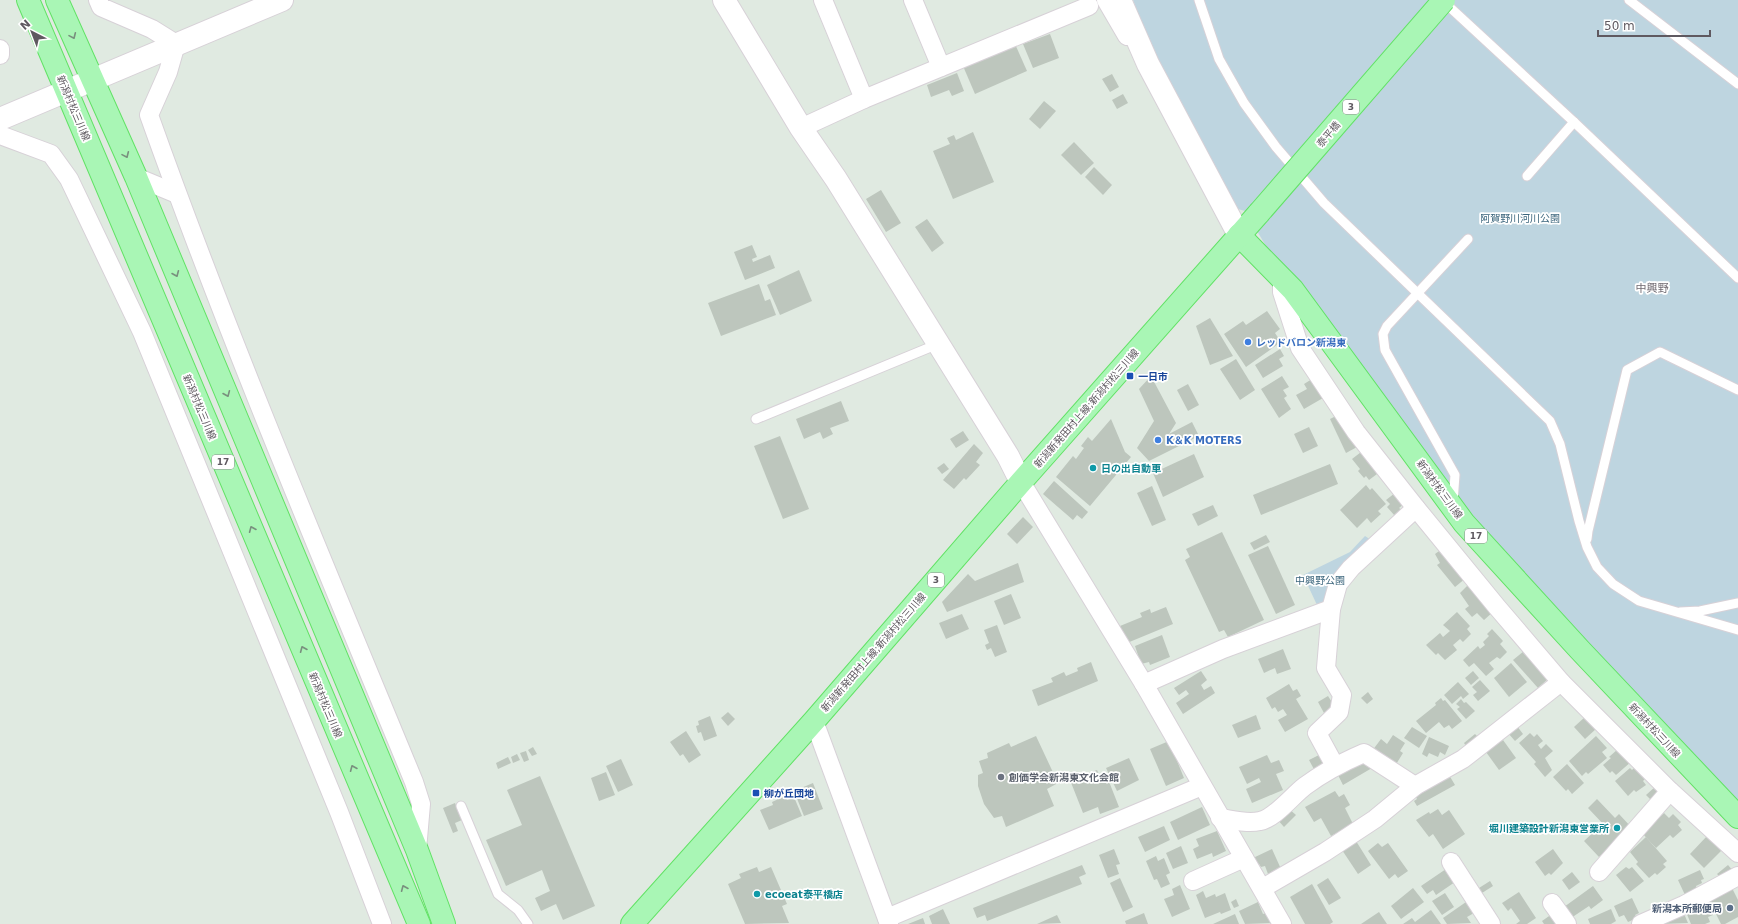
<svg xmlns="http://www.w3.org/2000/svg" width="1738" height="924" font-family="'DejaVu Sans','Noto Sans JP',sans-serif">
	<style>
		.green { fill: #bed5e0 }
		.building { fill: #bdc6bd }
		.lines { fill: none; stroke-linecap: round; stroke-linejoin: round }
		.service-casing { stroke: #d7d1d7; stroke-width: 11 }
		.minor-casing { stroke: #d7d1d7; stroke-width: 20 }
		.tertiary-casing { stroke: #d7d1d7; stroke-width: 24 }
		.primary-casing { stroke: #61e265; stroke-width: 24 }
		.service { stroke: #fff; stroke-width: 9 }
		.minor { stroke: #fff; stroke-width: 18 }
		.tertiary { stroke: #fff; stroke-width: 22 }
		.primary { stroke: #a9f6b5; stroke-width: 22 }
		.primary-bridge-casing { stroke: #61e265; stroke-width: 24; stroke-linecap: butt }
		.primary-bridge { stroke: #a9f6b5; stroke-width: 22 }
		.oneway { stroke: #79907e }
		.shop-dot { fill: #3f7fe0; stroke: #fff; stroke-width: 1.5 }
		.transit-dot { fill: #1a4fb4; stroke: #fff; stroke-width: 1.5 }
		.culture-dot { fill: #0f9aa8; stroke: #fff; stroke-width: 1.5 }
		.worship-dot { fill: #6b7280; stroke: #fff; stroke-width: 1.5 }
		.service-dot { fill: #5c6f8a; stroke: #fff; stroke-width: 1.5 }
		.labels { text-anchor: middle; stroke-width: 3.5; stroke-linejoin: round; paint-order: stroke }
		.shield { fill: #fff; stroke: #8f8b90; stroke-width: 1 }
		.shield-label { font-size: 9px; font-weight: bold; fill: #5f5960 }
		.street-label { font-size: 10px; fill: #5f5960; stroke: #fff }
		.park-label { font-size: 10px; fill: #3b657c; stroke: #fff }
		.shop-label { font-size: 10px; font-weight: bold; fill: #366cbe; stroke: #fff; text-anchor: start }
		.transit-label { font-size: 10px; font-weight: bold; fill: #164399; stroke: #fff; text-anchor: start }
		.culture-label { font-size: 10px; font-weight: bold; fill: #0d838f; stroke: #fff; text-anchor: start }
		.worship-label { font-size: 10px; font-weight: bold; fill: #5b616d; stroke: #fff; text-anchor: start }
		.service-label { font-size: 10px; font-weight: bold; fill: #4e5e75; stroke: #fff; text-anchor: end }
		.neighbourhood-label { font-size: 11px; fill: #706a71; stroke: #fff }
	</style>
	<rect width="100%" height="100%" fill="#e0eae1"/>
	<!-- green -->
	<g class="green">
		<polygon points="1133,0 1738,0 1738,808 1467,513 1300,288 1266,246 1245,211 1238,209 1220,181 1152,53"/>
		<polygon points="1365,536 1371,540 1326,602 1317,605 1303,575 1350,552"/>
	</g>
	<!-- building -->
	<g class="building">
		<polygon points="1050,34 1059,58 1033,68 1023,44"/>
		<polygon points="1015,44 1027,71 975,94 963,66"/>
		<polygon points="957,73 964,91 952,96 949,90 931,97 927,85"/>
		<polygon points="1112,74 1119,87 1110,92 1102,79"/>
		<polygon points="1123,94 1128,103 1117,109 1112,100"/>
		<polygon points="1044,101 1056,111 1040,129 1029,119"/>
		<polygon points="973,132 994,182 953,199 933,151 950,144 947,138 954,135 956,140"/>
		<polygon points="1074,142 1094,163 1081,175 1061,155"/>
		<polygon points="1094,167 1112,185 1103,195 1085,177"/>
		<polygon points="881,190 901,223 886,232 866,199"/>
		<polygon points="927,219 944,243 932,252 915,227"/>
		<polygon points="752,245 757,257 752,259 753,262 770,255 775,268 745,280 734,252"/>
		<polygon points="799,270 812,301 780,315 767,285"/>
		<polygon points="759,284 765,301 770,299 776,315 721,336 708,303"/>
		<polygon points="1267,311 1280,329 1275,333 1281,342 1246,367 1224,334 1243,321 1246,325"/>
		<polygon points="1210,318 1233,356 1210,365 1196,326"/>
		<polygon points="1280,349 1284,356 1279,359 1283,366 1263,378 1255,365"/>
		<polygon points="1236,359 1255,390 1240,400 1220,369"/>
		<polygon points="1151,376 1176,423 1169,434 1192,422 1199,436 1149,461 1137,448 1154,421 1139,389"/>
		<polygon points="1282,376 1289,387 1283,390 1287,396 1284,398 1291,409 1279,418 1261,389"/>
		<polygon points="1312,379 1323,398 1304,409 1296,395 1307,389 1304,384"/>
		<polygon points="1188,384 1199,405 1188,411 1177,390"/>
		<polygon points="841,401 849,421 830,428 833,434 823,439 820,432 804,439 796,419"/>
		<polygon points="1338,415 1359,446 1346,453 1330,419"/>
		<polygon points="1111,419 1125,452 1131,457 1090,506 1056,477 1073,456 1076,459 1084,448 1081,446 1088,437 1092,441"/>
		<polygon points="1309,427 1318,446 1303,453 1294,434"/>
		<polygon points="963,431 969,440 956,448 950,439"/>
		<polygon points="780,436 809,509 783,519 754,446"/>
		<polygon points="974,444 983,453 976,462 980,465 966,480 964,478 954,489 943,480"/>
		<polygon points="1365,449 1381,471 1369,480 1366,476 1364,478 1358,471 1360,469 1352,459"/>
		<polygon points="1194,454 1204,477 1163,497 1153,473"/>
		<polygon points="944,463 949,469 942,474 937,468"/>
		<polygon points="1330,464 1338,484 1261,515 1253,495"/>
		<polygon points="1054,481 1088,512 1082,519 1077,515 1073,520 1043,494"/>
		<polygon points="1366,485 1370,490 1372,488 1386,504 1378,511 1381,514 1371,523 1367,518 1357,528 1340,510"/>
		<polygon points="1152,486 1166,520 1152,526 1137,493"/>
		<polygon points="1395,493 1404,504 1399,508 1402,510 1395,516 1387,507 1390,504 1386,500"/>
		<polygon points="1213,505 1218,516 1198,526 1192,514"/>
		<polygon points="1023,517 1033,527 1017,544 1007,534"/>
		<polygon points="1222,532 1264,620 1228,637 1224,630 1219,632 1185,560 1190,557 1186,549"/>
		<polygon points="1266,535 1270,542 1254,550 1250,543"/>
		<polygon points="1268,546 1295,605 1276,614 1248,555"/>
		<polygon points="1442,549 1466,578 1455,587 1437,565 1440,563 1435,554"/>
		<polygon points="1018,563 1024,582 947,612 942,602 968,574 975,581"/>
		<polygon points="1470,583 1494,611 1484,620 1477,613 1472,617 1465,609 1469,606 1460,593"/>
		<polygon points="1011,594 1021,618 1004,625 994,601"/>
		<polygon points="1166,607 1173,624 1127,643 1120,626 1142,617 1140,613 1150,609 1151,613"/>
		<polygon points="1457,612 1470,626 1467,629 1471,634 1463,642 1460,639 1453,645 1457,650 1445,660 1438,653 1436,655 1426,645 1440,633 1443,637 1450,631 1443,625"/>
		<polygon points="962,614 969,629 946,639 939,623"/>
		<polygon points="997,625 1007,652 995,657 991,648 987,650 985,645 989,643 984,630"/>
		<polygon points="1492,629 1503,641 1500,644 1507,652 1500,659 1497,657 1489,663 1494,669 1486,676 1474,663 1469,667 1463,660 1478,646 1480,649 1485,645 1483,642 1489,636 1487,634"/>
		<polygon points="1162,635 1170,657 1150,665 1149,662 1141,664 1135,646"/>
		<polygon points="1283,649 1291,669 1277,674 1275,668 1264,673 1258,659"/>
		<polygon points="1524,651 1550,677 1538,688 1513,660"/>
		<polygon points="1091,662 1098,681 1038,706 1032,690 1053,682 1051,678 1064,672 1066,676 1078,671 1077,668"/>
		<polygon points="1511,663 1527,682 1509,697 1494,678"/>
		<polygon points="1201,671 1207,680 1201,685 1204,690 1211,686 1215,693 1183,714 1176,703 1189,694 1186,690 1179,695 1174,688"/>
		<polygon points="1473,671 1479,678 1471,685 1465,678"/>
		<polygon points="1480,680 1490,691 1478,701 1473,695 1477,692 1472,687"/>
		<polygon points="1458,682 1469,694 1463,699 1461,696 1452,704 1444,695"/>
		<polygon points="1289,684 1293,691 1297,689 1301,696 1296,699 1308,719 1285,732 1278,720 1287,715 1283,709 1278,712 1275,707 1272,709 1266,698"/>
		<polygon points="1368,692 1373,699 1367,704 1361,698"/>
		<polygon points="1328,696 1335,707 1324,713 1318,702"/>
		<polygon points="1441,698 1443,701 1445,700 1462,721 1452,729 1449,725 1444,728 1439,722 1426,733 1416,721 1436,705 1435,703"/>
		<polygon points="1461,699 1464,703 1466,702 1475,711 1466,719 1457,709 1460,707 1456,704"/>
		<polygon points="728,712 735,719 728,726 721,718"/>
		<polygon points="1256,715 1261,729 1238,738 1232,725"/>
		<polygon points="710,716 717,736 704,741 701,732 698,733 696,726 699,725 698,721"/>
		<polygon points="1586,716 1597,728 1585,739 1574,727"/>
		<polygon points="1517,726 1523,734 1515,741 1508,733"/>
		<polygon points="1412,727 1427,736 1419,748 1404,738"/>
		<polygon points="686,731 701,755 689,763 683,754 680,756 670,742"/>
		<polygon points="1530,733 1534,737 1537,734 1543,741 1538,745 1541,749 1546,744 1553,751 1545,758 1552,770 1545,777 1534,764 1536,762 1519,743"/>
		<polygon points="1475,734 1480,739 1468,749 1464,743"/>
		<polygon points="1393,735 1405,743 1400,751 1403,753 1395,766 1372,751 1381,739 1387,744"/>
		<polygon points="1036,736 1058,783 1047,789 1054,806 1006,827 1002,816 994,818 984,804 978,786 978,775 983,773 979,761 988,758 987,753 1009,743 1011,747"/>
		<polygon points="1596,736 1607,748 1602,752 1607,758 1588,774 1586,772 1582,776 1569,761"/>
		<polygon points="1429,737 1449,746 1445,755 1440,752 1438,757 1429,753 1427,757 1422,754"/>
		<polygon points="1503,740 1516,758 1499,770 1486,752"/>
		<polygon points="1169,741 1184,778 1166,786 1150,749"/>
		<polygon points="533,747 537,754 532,756 528,750"/>
		<polygon points="1618,749 1632,761 1616,775 1612,771 1610,773 1603,765 1611,758 1609,757"/>
		<polygon points="526,751 529,760 524,762 520,753"/>
		<polygon points="1323,753 1330,766 1316,773 1309,760"/>
		<polygon points="517,754 520,760 513,763 511,757"/>
		<polygon points="1267,755 1271,763 1279,760 1284,771 1276,774 1283,790 1252,803 1246,789 1261,782 1259,778 1247,784 1239,767"/>
		<polygon points="508,757 511,763 498,769 496,763"/>
		<polygon points="1129,758 1139,780 1117,791 1106,768"/>
		<polygon points="1361,758 1365,765 1369,763 1372,768 1343,785 1337,773"/>
		<polygon points="621,759 633,785 618,792 606,766"/>
		<polygon points="1567,764 1584,783 1572,794 1568,789 1566,791 1553,777"/>
		<polygon points="1636,766 1647,777 1643,781 1646,785 1636,792 1634,790 1628,796 1615,781 1630,768 1632,770"/>
		<polygon points="1097,770 1102,781 1108,779 1119,807 1100,814 1098,807 1083,813 1070,780"/>
		<polygon points="606,772 615,795 599,801 591,778"/>
		<polygon points="1449,775 1455,785 1417,806 1414,801 1417,799 1415,796"/>
		<polygon points="540,776 595,906 563,920 556,904 541,911 535,898 550,891 542,870 506,886 486,840 522,825 507,790"/>
		<polygon points="813,783 823,809 804,816 794,791"/>
		<polygon points="1656,786 1661,792 1651,800 1646,795"/>
		<polygon points="1335,791 1339,797 1344,794 1350,805 1345,808 1353,824 1331,836 1321,818 1314,822 1305,807"/>
		<polygon points="785,796 787,800 794,797 802,816 769,830 760,810 773,805 772,802"/>
		<polygon points="1597,799 1615,818 1619,814 1631,827 1599,857 1584,841 1597,829 1600,831 1605,826 1588,808"/>
		<polygon points="455,803 462,820 455,823 458,831 453,833 443,808"/>
		<polygon points="1202,807 1210,825 1178,840 1170,822"/>
		<polygon points="1288,808 1296,815 1284,827 1277,819"/>
		<polygon points="1438,809 1442,815 1449,810 1465,834 1443,849 1433,834 1429,837 1416,820 1429,812 1430,814"/>
		<polygon points="1664,813 1669,818 1673,814 1681,822 1678,825 1682,830 1673,838 1670,835 1656,848 1642,833"/>
		<polygon points="1164,826 1170,840 1145,852 1138,837"/>
		<polygon points="1217,831 1226,851 1213,857 1212,853 1197,859 1193,849 1199,846 1196,839"/>
		<polygon points="1707,836 1722,850 1704,868 1690,854"/>
		<polygon points="1646,837 1667,861 1663,864 1666,867 1657,875 1655,873 1649,878 1636,864 1638,862 1630,852"/>
		<polygon points="1356,841 1371,865 1358,874 1342,850"/>
		<polygon points="1378,843 1382,847 1388,843 1408,871 1398,878 1395,874 1389,879 1368,851"/>
		<polygon points="1181,846 1188,863 1173,869 1166,853"/>
		<polygon points="1114,849 1120,864 1116,865 1119,874 1108,878 1099,855"/>
		<polygon points="1272,849 1281,869 1268,874 1265,866 1261,867 1259,864 1256,865 1253,858"/>
		<polygon points="1553,849 1563,863 1551,875 1549,873 1545,876 1535,862"/>
		<polygon points="1156,856 1158,861 1164,858 1170,873 1166,875 1170,884 1161,888 1157,879 1154,880 1146,861"/>
		<polygon points="1082,865 1086,874 1079,877 1082,884 987,921 985,915 977,918 973,908"/>
		<polygon points="1728,865 1734,872 1724,881 1717,874"/>
		<polygon points="757,867 759,872 771,867 787,904 782,906 789,923 745,924 728,884 741,878 739,874"/>
		<polygon points="1626,867 1629,869 1632,867 1644,881 1630,892 1616,875"/>
		<polygon points="1446,869 1455,882 1436,895 1433,890 1427,894 1421,886"/>
		<polygon points="1700,870 1704,879 1701,880 1702,883 1696,886 1697,890 1685,895 1678,880"/>
		<polygon points="1572,872 1580,882 1569,890 1562,880"/>
		<polygon points="1120,878 1133,907 1123,912 1110,883"/>
		<polygon points="1328,878 1341,898 1329,905 1317,885"/>
		<polygon points="1490,881 1493,886 1482,893 1479,888"/>
		<polygon points="1312,884 1333,922 1330,924 1305,924 1290,897"/>
		<polygon points="1180,885 1190,909 1172,917 1164,899 1174,895 1172,889"/>
		<polygon points="1593,886 1603,900 1591,909 1589,906 1571,918 1564,907"/>
		<polygon points="1413,888 1424,902 1401,919 1391,906"/>
		<polygon points="1732,888 1738,900 1738,917 1725,924 1721,924 1709,900"/>
		<polygon points="1203,891 1206,898 1215,894 1216,897 1225,893 1231,910 1221,914 1220,912 1205,918 1196,895"/>
		<polygon points="1519,892 1536,918 1527,924 1516,924 1520,921 1511,908 1508,911 1502,903"/>
		<polygon points="1445,893 1454,907 1442,915 1432,901"/>
		<polygon points="1632,898 1639,913 1635,915 1637,918 1628,922 1624,915 1619,917 1614,906"/>
		<polygon points="1236,899 1239,906 1234,908 1231,902"/>
		<polygon points="1706,900 1713,915 1708,917 1710,922 1705,924 1691,924 1686,912"/>
		<polygon points="1258,902 1263,914 1268,912 1273,923 1245,924 1239,911"/>
		<polygon points="1466,902 1474,913 1467,917 1471,923 1447,924 1443,918"/>
		<polygon points="943,909 950,924 932,924 929,916"/>
		<polygon points="1611,909 1616,921 1611,924 1590,924 1588,919"/>
		<polygon points="1682,909 1688,923 1660,924"/>
		<polygon points="1431,910 1441,924 1403,924 1412,918 1415,922"/>
		<polygon points="1379,912 1387,924 1361,924"/>
		<polygon points="1144,913 1148,924 1126,924 1125,921"/>
		<polygon points="1235,914 1239,924 1213,924"/>
		<polygon points="1552,914 1557,924 1544,924 1542,921"/>
		<polygon points="1057,915 1061,923 1037,924"/>
		<polygon points="923,918 925,924 908,924"/>
	</g>
	<g class="lines">
		<defs>
			<g id="service">
				<polyline points="1199,0 1219,59 1244,103 1276,147 1324,203 1550,421 1560,444 1579,521 1587,547 1597,567 1613,584 1639,601 1738,630"/>
				<polyline points="1629,0 1738,84"/>
				<polyline points="1443,1 1574,122 1738,278"/>
				<polyline points="1527,176 1574,122"/>
				<polyline points="756,419 938,344"/>
				<polyline points="1453,502 1455,475 1385,350 1383,334 1387,326 1468,239"/>
				<polyline points="1587,539 1588,531 1627,370 1660,352 1738,390"/>
				<polyline points="1680,612 1700,611 1738,603"/>
				<polyline points="461,806 498,894 518,910 528,924"/>
			</g>
			<g id="minor">
				<path d="M98,0L101,7L152,29L176,44L168,72L149,115C229,340 323,561 414,782L421,804L417,850"/>
				<polyline points="823,0 864,99"/>
				<polyline points="913,0 941,67"/>
				<polyline points="1106,0 1127,36"/>
				<polyline points="0,49 0,55"/>
				<polyline points="801,128 864,99 1089,6"/>
				<polyline points="0,135 51,154 69,179 142,332 339,812 382,924"/>
				<polyline points="136,177 177,194"/>
				<polyline points="1282,278 1282,292 1300,348 1356,432 1416,508 1497,607 1561,682 1670,791 1738,853"/>
				<polyline points="1021,482 1144,684 1282,924"/>
				<polyline points="1331,609 1326,668 1342,695 1339,712 1317,733 1335,766"/>
				<polyline points="1144,684 1223,649 1331,609 1338,584 1351,568 1416,508"/>
				<polyline points="814,721 889,924"/>
				<path d="M1220,818C1233,820 1247,824 1260,821C1274,819 1293,795 1305,786C1324,772 1343,762 1364,753L1415,786"/>
				<polyline points="1451,862 1491,924"/>
				<polyline points="1599,872 1670,791"/>
				<polyline points="1193,881 1244,858"/>
				<polyline points="1263,888 1325,852 1375,819 1415,786 1463,759 1561,682"/>
				<polyline points="1552,903 1567,924"/>
				<polyline points="887,918 1202,786"/>
				<polyline points="1641,924 1684,905 1738,876"/>
			</g>
			<g id="tertiary">
				<polyline points="724,0 801,128 836,179 1008,456 1021,482"/>
				<polyline points="1120,0 1148,64 1239,235"/>
				<polyline points="0,119 282,0"/>
			</g>
			<g id="primary">
				<polyline points="28,0 419,924"/>
				<polyline points="57,0 136,177 417,850 444,924"/>
				<polyline points="1239,235 1293,290 1464,523 1580,650 1738,817"/>
				<polyline points="632,924 814,721 1021,482 1259,213"/>
			</g>
		</defs>
		<!-- service casing -->
		<use href="#service" class="service-casing"/>
		<!-- minor casing -->
		<use href="#minor" class="minor-casing"/>
		<!-- tertiary casing -->
		<use href="#tertiary" class="tertiary-casing"/>
		<!-- primary casing -->
		<use href="#primary" class="primary-casing"/>
		<!-- service -->
		<use href="#service" class="service"/>
		<!-- minor -->
		<use href="#minor" class="minor"/>
		<!-- tertiary -->
		<use href="#tertiary" class="tertiary"/>
		<!-- primary -->
		<use href="#primary" class="primary"/>
		<defs>
			<polyline id="primary-bridge" points="1259,213 1444,0"/>
		</defs>
		<!-- primary-bridge casing -->
		<use href="#primary-bridge" class="primary-bridge-casing"/>
		<!-- primary-bridge -->
		<use href="#primary-bridge" class="primary-bridge"/>
	</g>
	<!-- one-way arrows -->
	<defs><path id="oneway-chevron" d="M-2-3.5L2.5 0L-2 3.5" fill="none" stroke-width="1.6" stroke-linecap="round" stroke-linejoin="round"/></defs>
	<g class="oneway">
		<use href="#oneway-chevron" transform="translate(73 36) rotate(66)"/>
		<use href="#oneway-chevron" transform="translate(126 155) rotate(66)"/>
		<use href="#oneway-chevron" transform="translate(176 274) rotate(67)"/>
		<use href="#oneway-chevron" transform="translate(227 394) rotate(67)"/>
		<use href="#oneway-chevron" transform="translate(252 529) rotate(-113)"/>
		<use href="#oneway-chevron" transform="translate(303 649) rotate(-113)"/>
		<use href="#oneway-chevron" transform="translate(353 768) rotate(-113)"/>
		<use href="#oneway-chevron" transform="translate(404 888) rotate(-113)"/>
	</g>
	<!-- markers -->
	<g class="shop-dot">
		<circle cx="1248" cy="342" r="4"/>
		<circle cx="1158" cy="440" r="4"/>
	</g>
	<g class="transit-dot">
		<rect x="1126" y="372" width="8" height="8" rx="2"/>
		<rect x="752" y="789" width="8" height="8" rx="2"/>
	</g>
	<g class="culture-dot">
		<circle cx="1093" cy="468" r="4"/>
		<circle cx="1617" cy="828" r="4"/>
		<circle cx="757" cy="894" r="4"/>
	</g>
	<circle class="worship-dot" cx="1001" cy="777" r="4"/>
	<circle class="service-dot" cx="1730" cy="908" r="4"/>
	<g class="labels">
		<!-- shield labels -->
		<g class="shield">
			<rect x="1343" y="100" width="16" height="14" rx="3"/>
			<rect x="212" y="455" width="22" height="14" rx="3"/>
			<rect x="1465" y="529" width="22" height="14" rx="3"/>
			<rect x="928" y="573" width="16" height="14" rx="3"/>
		</g>
		<g class="shield-label">
			<text x="1351" y="110">3</text>
			<text x="223" y="465">17</text>
			<text x="1476" y="539">17</text>
			<text x="936" y="583">3</text>
		</g>
		<!-- street labels -->
		<g class="street-label">
			<text transform="translate(74 108) rotate(67)" y="4">新潟村松三川線</text>
			<text transform="translate(1328 134) rotate(-49)" y="4">泰平橋</text>
			<text transform="translate(200 407) rotate(67)" y="4">新潟村松三川線</text>
			<text transform="translate(1086 408) rotate(-49)" y="4">新潟新発田村上線;新潟村松三川線</text>
			<text transform="translate(1440 489) rotate(54)" y="4">新潟村松三川線</text>
			<text transform="translate(873 652) rotate(-49)" y="4">新潟新発田村上線;新潟村松三川線</text>
			<text transform="translate(326 705) rotate(67)" y="4">新潟村松三川線</text>
			<text transform="translate(1655 730) rotate(47)" y="4">新潟村松三川線</text>
		</g>
		<!-- park labels -->
		<g class="park-label">
			<text x="1520" y="222">阿賀野川河川公園</text>
			<text x="1320" y="584">中興野公園</text>
		</g>
		<!-- shop labels -->
		<g class="shop-label">
			<text x="1256" y="346">レッドバロン新潟東</text>
			<text x="1166" y="444">K＆K MOTERS</text>
		</g>
		<!-- transit labels -->
		<g class="transit-label">
			<text x="1138" y="380">一日市</text>
			<text x="764" y="797">柳が丘団地</text>
		</g>
		<!-- culture labels -->
		<g class="culture-label">
			<text x="1101" y="472">日の出自動車</text>
			<text x="1609" y="832" text-anchor="end">堀川建築設計新潟東営業所</text>
			<text x="765" y="898">ecoeat泰平橋店</text>
		</g>
		<!-- worship labels -->
		<g class="worship-label">
			<text x="1009" y="781">創価学会新潟東文化会館</text>
		</g>
		<!-- service labels -->
		<g class="service-label">
			<text x="1722" y="912">新潟本所郵便局</text>
		</g>
		<!-- neighbourhood labels -->
		<g class="neighbourhood-label">
			<text x="1652" y="292">中興野</text>
		</g>
	</g>
	<!-- north arrow -->
	<g transform="translate(32 32) rotate(318)" stroke="#ffffff" stroke-width="3" paint-order="stroke">
	<path d="M0-3L7 15L0 10L-7 15Z" fill="#5f5960"/>
	<text y="-6" font-size="11" font-weight="bold" text-anchor="middle" fill="#5f5960">N</text>
	</g>
	<!-- scale -->
	<path d="M1598 30v6h112v-6" fill="none" stroke="#5f5960" stroke-width="2"/>
	<text x="1604" y="30" font-size="12" fill="#5f5960" stroke="#ffffff" stroke-width="3" paint-order="stroke">50 m</text>
</svg>
